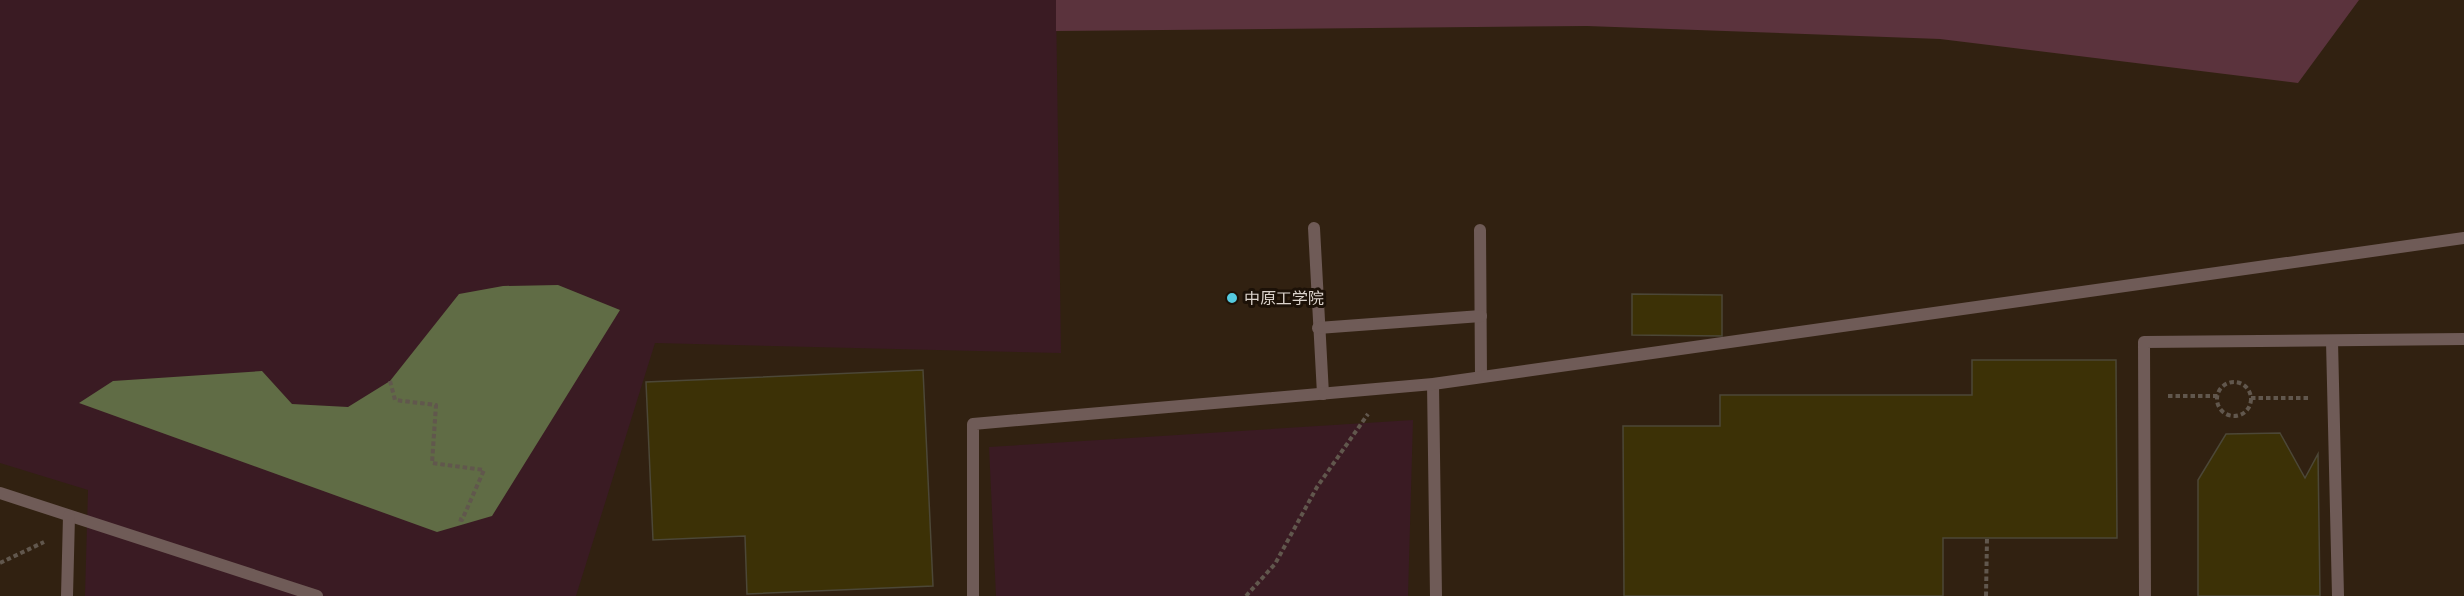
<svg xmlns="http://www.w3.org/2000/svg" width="2464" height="596" font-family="Helvetica,'Noto Sans SC',sans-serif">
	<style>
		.built { fill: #312111 }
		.green { fill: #3a1b23 }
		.forest { fill: #5b333d }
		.water { fill: #606c45 }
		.building { fill: #3c3106; stroke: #4c4737; stroke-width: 1.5 }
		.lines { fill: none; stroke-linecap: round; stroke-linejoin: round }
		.path { stroke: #61574d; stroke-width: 4; stroke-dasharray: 4.5 3; stroke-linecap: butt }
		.service { stroke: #6f5b57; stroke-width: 12 }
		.poi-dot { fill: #55cae0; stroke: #1c1107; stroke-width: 2 }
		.labels { text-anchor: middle; stroke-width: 6; stroke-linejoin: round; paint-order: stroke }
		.poi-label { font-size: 16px; fill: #dbd3cc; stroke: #1c1107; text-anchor: start }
	</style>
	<rect width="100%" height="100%" fill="#251a0f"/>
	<!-- built -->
	<rect class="built" x="0" y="0" width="2464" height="596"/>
	<!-- green -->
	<g class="green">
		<polygon points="0,0 1056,0 1061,353 655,343 576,596 85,596 88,490 0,463"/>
		<polygon points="1413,420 1408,596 996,596 989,447"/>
	</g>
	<!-- forest -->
	<polygon class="forest" points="1056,0 2359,0 2298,83 1940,39 1587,26 1056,31"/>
	<!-- water -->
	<polygon class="water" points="558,285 620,310 492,516 437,532 79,403 113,381 262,371 292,404 348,407 390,381 459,294 503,286"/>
	<!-- building -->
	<g class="building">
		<polygon points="1632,294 1722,295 1722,336 1632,335"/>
		<polygon points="1972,360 2116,360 2117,538 1943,538 1943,596 1624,596 1623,426 1720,426 1720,395 1972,395"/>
		<polygon points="923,370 933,586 747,594 745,536 653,540 646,382"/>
		<polygon points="2280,433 2305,478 2318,454 2320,596 2198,596 2198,480 2226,434"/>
	</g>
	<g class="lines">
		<!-- path -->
		<g class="path">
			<polyline points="390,381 395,400 436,405 432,463 484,470 462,520 459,519"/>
			<circle cx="2234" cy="399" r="17"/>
			<polyline points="2168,396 2218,396"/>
			<polyline points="2251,398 2310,398"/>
			<polyline points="0,563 44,542"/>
			<polyline points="1246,596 1275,564 1317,487 1368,414"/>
			<polyline points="1986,596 1987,538"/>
		</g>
		<!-- service -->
		<g class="service">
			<polyline points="1314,228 1323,394"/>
			<polyline points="1480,230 1481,377"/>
			<polyline points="1318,328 1481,316"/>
			<polyline points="2332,341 2338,596"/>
			<polyline points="1433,384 1436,596"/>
			<polyline points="0,493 317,596"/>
			<polyline points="67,596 69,516"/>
			<polyline points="973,596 973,424 1433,384 2464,238"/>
			<polyline points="2145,596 2144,342 2464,339"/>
		</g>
	</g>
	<!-- markers -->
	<circle class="poi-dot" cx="1232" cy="298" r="6"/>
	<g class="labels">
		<!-- poi labels -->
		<g class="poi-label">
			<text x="1244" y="304">中原工学院</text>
		</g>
	</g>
</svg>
